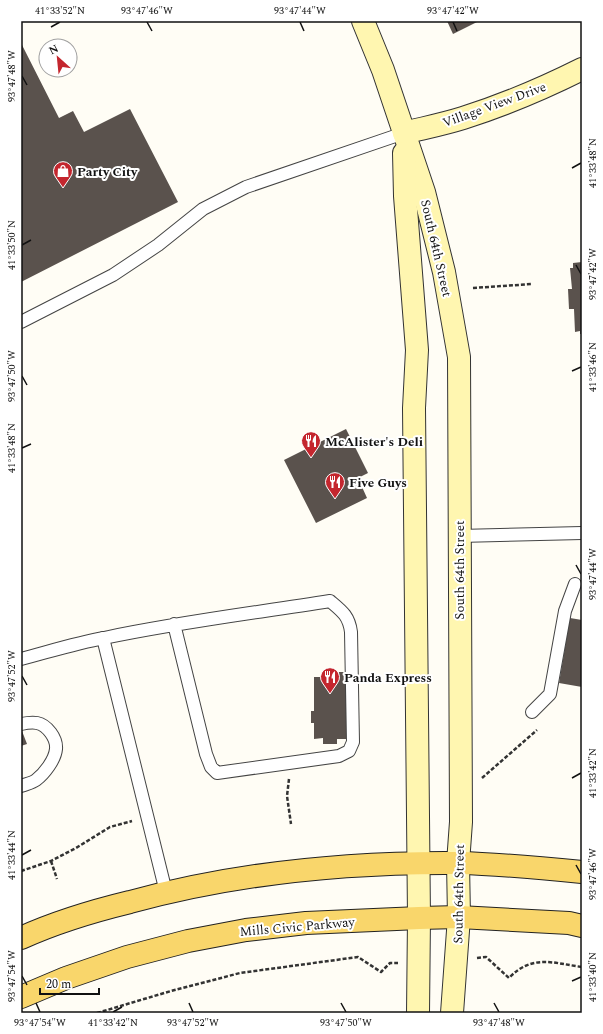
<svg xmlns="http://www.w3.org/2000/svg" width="603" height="1034" font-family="Spectral,serif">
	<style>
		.building { fill: #5a524d }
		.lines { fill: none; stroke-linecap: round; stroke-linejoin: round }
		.lane-casing { stroke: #444; stroke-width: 14 }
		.secondary-casing { stroke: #333; stroke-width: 24 }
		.primary-casing { stroke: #222; stroke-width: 24 }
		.path { stroke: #333; stroke-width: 2.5; stroke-dasharray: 4 2; stroke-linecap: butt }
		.lane { stroke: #fff; stroke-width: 12 }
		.secondary { stroke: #fff6b0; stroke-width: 22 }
		.primary { stroke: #f9d66b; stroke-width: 22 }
		.ticks { fill: none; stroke: #111; stroke-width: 1.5 }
		.labels { text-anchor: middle; stroke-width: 4; stroke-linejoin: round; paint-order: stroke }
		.street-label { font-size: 13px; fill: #111; stroke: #fff }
		.poi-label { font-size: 13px; font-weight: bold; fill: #111; stroke: #fff; text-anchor: start }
		.neatline { fill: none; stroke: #111; stroke-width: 1.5 }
		.ticks-label { font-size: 10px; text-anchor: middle; fill: #111 }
	</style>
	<rect width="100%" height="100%" fill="#fffdf5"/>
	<!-- building -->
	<g class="building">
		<polygon points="447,21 479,21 453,34"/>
		<polygon points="21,43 59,118 73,111 84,132 130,109 178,202 21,282"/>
		<polygon points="582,262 582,334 580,334 580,331 575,332 574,309 569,309 568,289 572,289 570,268 573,268 573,263"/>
		<polygon points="346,429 368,473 358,478 367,498 316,523 284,460"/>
		<polygon points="570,618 582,620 582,687 559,683"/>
		<polygon points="339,672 346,672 346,739 337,739 337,744 323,744 323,738 314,739 314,723 311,723 311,711 314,711 314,677 339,677"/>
		<polygon points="21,730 22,731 27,744 21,746"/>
	</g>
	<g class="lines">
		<defs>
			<g id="lane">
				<polyline points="21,322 113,275 158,245 203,209 246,187 404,133"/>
				<polyline points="459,536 582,533"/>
				<polyline points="103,638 166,892"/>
				<path d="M21,659C48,652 76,643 104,638C179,622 255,613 330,601C342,611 349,616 351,632L353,742L349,751L339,756L217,773L211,767L206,754L174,624"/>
				<polyline points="532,712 550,694 565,611 575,584"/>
				<path d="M21,724C26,723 32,722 37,723C47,725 57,738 56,749C55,760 44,774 36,780C32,783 26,784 21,786"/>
			</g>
			<g id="secondary">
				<polyline points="363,21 383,70 424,192 444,272 459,357 461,822 458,863 459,917 452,1013"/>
				<path d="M404,133C424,128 444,124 463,118C504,105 544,88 582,69"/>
				<polyline points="404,153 405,196 417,350 414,408 419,918 418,1013"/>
			</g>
			<g id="primary">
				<path d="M21,938C56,922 93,911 130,902C236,873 348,862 459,863C500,864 541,868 582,872"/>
				<polyline points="21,997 66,978 127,957 188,941 246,930 306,923 419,918 459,917 569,923 582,926"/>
			</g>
		</defs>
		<!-- lane casing -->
		<use href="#lane" class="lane-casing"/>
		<!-- secondary casing -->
		<use href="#secondary" class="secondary-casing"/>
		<!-- primary casing -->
		<use href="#primary" class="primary-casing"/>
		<!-- path -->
		<g class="path">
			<polyline points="473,288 532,284"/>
			<polyline points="482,778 537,730"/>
			<polyline points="289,779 287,796 291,824"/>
			<polyline points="51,861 57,879"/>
			<polyline points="21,871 51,861 76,848 110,827 132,821"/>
			<path d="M477,958L486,957L509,978C532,954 553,963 582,967"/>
			<polyline points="97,1013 171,991 240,973 358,957 381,972 390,963 398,963"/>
		</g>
		<!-- lane -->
		<use href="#lane" class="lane"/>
		<!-- secondary -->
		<use href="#secondary" class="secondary"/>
		<!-- primary -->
		<use href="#primary" class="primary"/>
	</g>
	<!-- ticks -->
	<path class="ticks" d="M147,22L152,31M300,22L304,31M453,22L457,31M51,27L60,22M22,76L27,85M572,168L581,163M22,245L31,240M576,265L581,274M572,371L581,367M22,376L27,385M22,448L31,444M576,565L581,574M22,676L27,685M572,778L581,773M22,855L31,850M576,865L581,874M22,976L27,985M572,981L581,977M36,1003L40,1012M189,1003L193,1012M341,1003L346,1012M494,1003L499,1012M113,1012L122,1007"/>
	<!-- icons -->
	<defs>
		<symbol id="shop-pin" viewBox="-11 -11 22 30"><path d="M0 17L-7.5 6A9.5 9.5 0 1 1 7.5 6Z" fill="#c4262e" stroke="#fff"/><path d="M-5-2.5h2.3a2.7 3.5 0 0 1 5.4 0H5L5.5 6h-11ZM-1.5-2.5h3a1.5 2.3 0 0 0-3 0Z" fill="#fff"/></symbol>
		<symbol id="restaurant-pin" viewBox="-11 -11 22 30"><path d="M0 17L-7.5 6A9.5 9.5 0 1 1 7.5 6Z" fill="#c4262e" stroke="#fff"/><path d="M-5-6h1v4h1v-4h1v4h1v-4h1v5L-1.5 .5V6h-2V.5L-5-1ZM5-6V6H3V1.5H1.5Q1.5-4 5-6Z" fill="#fff"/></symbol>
	</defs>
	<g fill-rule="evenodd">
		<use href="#shop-pin" x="52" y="160" width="22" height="30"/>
		<use href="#restaurant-pin" x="300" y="430" width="22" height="30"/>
		<use href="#restaurant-pin" x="324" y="471" width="22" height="30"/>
		<use href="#restaurant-pin" x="319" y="666" width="22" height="30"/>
	</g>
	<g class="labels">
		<!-- street labels -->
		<g class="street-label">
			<text transform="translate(494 104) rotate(-20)" y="5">Village View Drive</text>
			<text transform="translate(437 248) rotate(77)" y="5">South 64th Street</text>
			<text transform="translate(459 570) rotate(-90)" y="5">South 64th Street</text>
			<text transform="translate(458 894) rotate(-89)" y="5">South 64th Street</text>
			<text transform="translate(297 926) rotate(-5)" y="5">Mills Civic Parkway</text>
		</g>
		<!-- poi labels -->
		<g class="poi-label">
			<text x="77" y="176">Party City</text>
			<text x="325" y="446">McAlister's Deli</text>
			<text x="349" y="487">Five Guys</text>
			<text x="344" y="682">Panda Express</text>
		</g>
	</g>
	<!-- border -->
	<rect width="603" height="1034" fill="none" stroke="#ffffff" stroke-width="44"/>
	<!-- north arrow -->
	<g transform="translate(58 58) rotate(333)"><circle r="19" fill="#ffffff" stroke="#a0a0a0"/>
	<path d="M0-3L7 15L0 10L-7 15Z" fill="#c4262e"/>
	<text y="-6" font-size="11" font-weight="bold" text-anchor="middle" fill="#111111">N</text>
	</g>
	<!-- scale -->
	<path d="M40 988v6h59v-6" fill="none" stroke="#111111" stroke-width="2"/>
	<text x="46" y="988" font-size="12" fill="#111111" stroke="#ffffff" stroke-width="3" paint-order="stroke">20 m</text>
	<rect x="22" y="22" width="559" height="990" class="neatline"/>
	<g class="ticks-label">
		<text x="60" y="14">41°33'52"N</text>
		<text x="147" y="14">93°47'46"W</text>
		<text x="300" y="14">93°47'44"W</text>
		<text x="453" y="14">93°47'42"W</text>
		<text transform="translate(11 76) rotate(-90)" y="4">93°47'48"W</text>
		<text transform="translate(592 163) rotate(-90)" y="4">41°33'48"N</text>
		<text transform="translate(11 245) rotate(-90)" y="4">41°33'50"N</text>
		<text transform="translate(592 274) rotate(-90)" y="4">93°47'42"W</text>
		<text transform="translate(592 367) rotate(-90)" y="4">41°33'46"N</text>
		<text transform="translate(11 376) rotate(-90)" y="4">93°47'50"W</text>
		<text transform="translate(11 448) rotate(-90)" y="4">41°33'48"N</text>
		<text transform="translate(592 574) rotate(-90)" y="4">93°47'44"W</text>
		<text transform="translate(11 676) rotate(-90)" y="4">93°47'52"W</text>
		<text transform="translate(592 773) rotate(-90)" y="4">41°33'42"N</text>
		<text transform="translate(11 855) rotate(-90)" y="4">41°33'44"N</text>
		<text transform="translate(592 874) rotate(-90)" y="4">93°47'46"W</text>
		<text transform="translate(11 976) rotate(-90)" y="4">93°47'54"W</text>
		<text transform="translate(592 977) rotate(-90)" y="4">41°33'40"N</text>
		<text x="40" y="1026">93°47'54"W</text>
		<text x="113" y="1026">41°33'42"N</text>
		<text x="193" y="1026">93°47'52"W</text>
		<text x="346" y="1026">93°47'50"W</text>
		<text x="499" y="1026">93°47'48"W</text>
	</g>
</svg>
